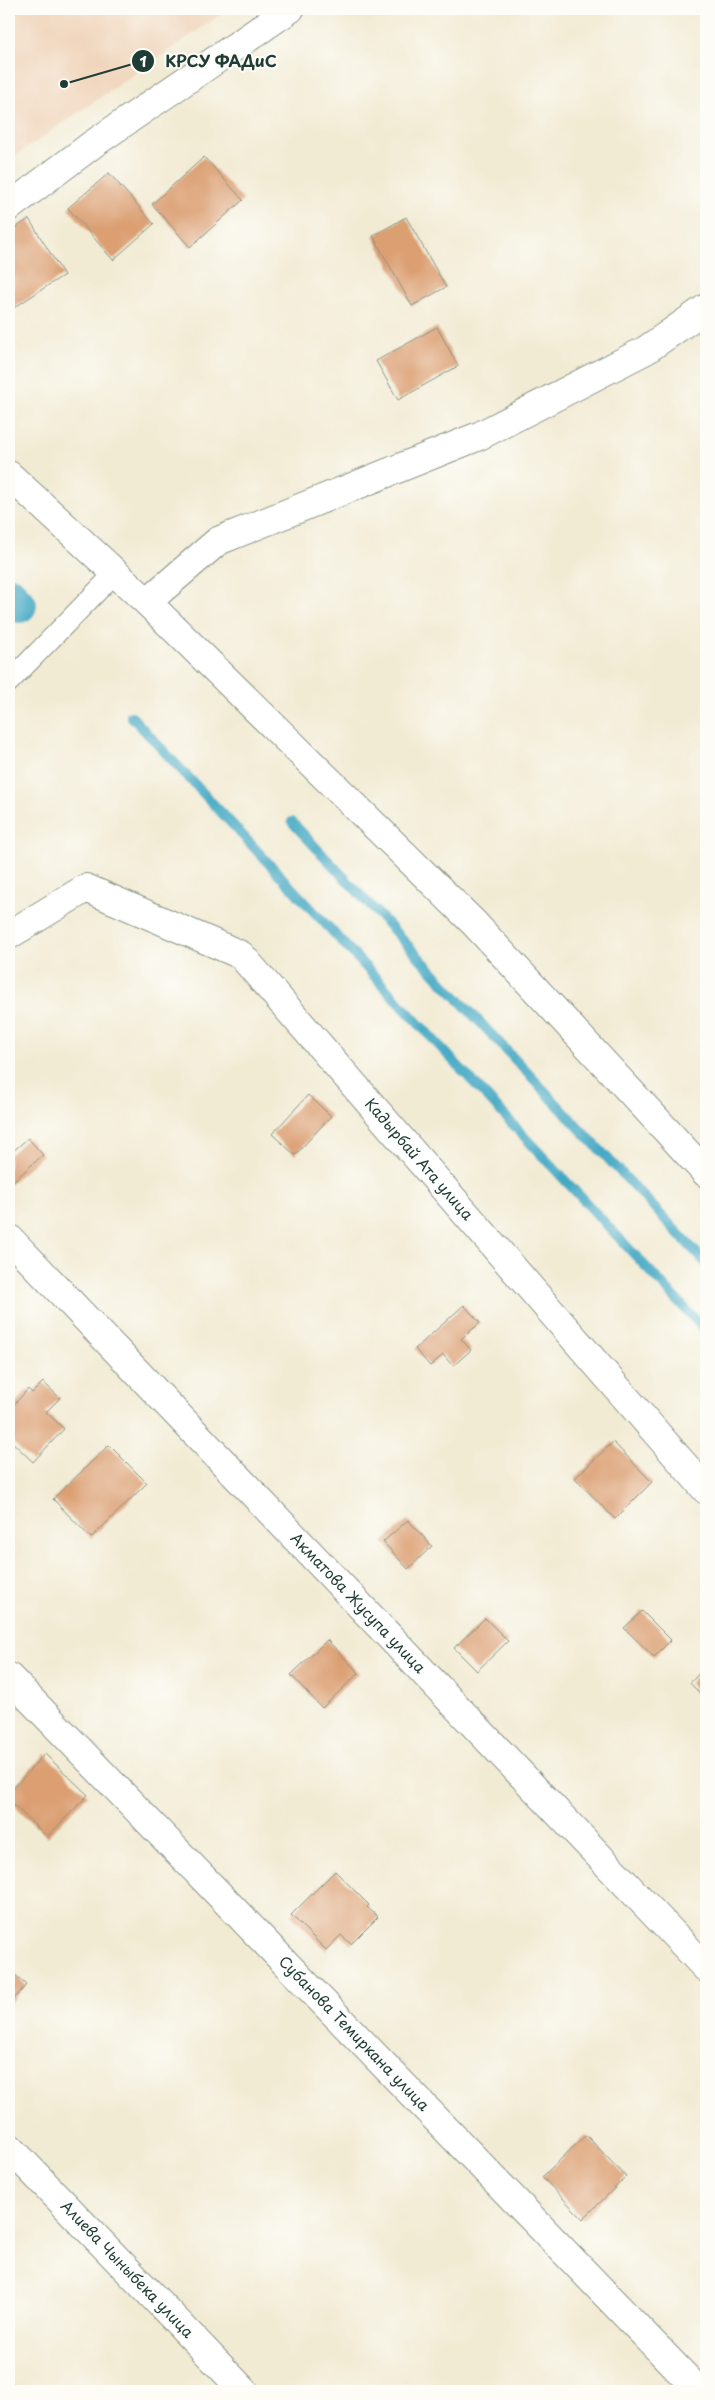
<svg xmlns="http://www.w3.org/2000/svg" width="715" height="2400" font-family="'Playpen Sans',sans-serif">
	<style>
		.built { fill: #f0d5bc }
		.lines { fill: none; stroke-linecap: round; stroke-linejoin: round }
		.stream { stroke: #44a9c4; stroke-width: 10 }
		.canal { stroke: #44a9c4; stroke-width: 36 }
		.building { fill: #db9f72 }
		.lane-casing { stroke: #889484; stroke-width: 22 }
		.street-casing { stroke: #889484; stroke-width: 30 }
		.lane { stroke: #fff; stroke-width: 20 }
		.street { stroke: #fff; stroke-width: 28 }
		.labels { text-anchor: middle; stroke-width: 4; stroke-linejoin: round; paint-order: stroke }
		.street-label { font-size: 15px; fill: #1f3d34; stroke: #fdfcf7 }
		.leader { fill: none; stroke: #1f3d34; stroke-width: 2 }
		.callout-dot { fill: #1f3d34; stroke: #fdfcf7; stroke-width: 2 }
		.mark-label { font-size: 15px; text-anchor: middle; font-weight: bold; fill: #fff }
		.callout-label { font-size: 16px; text-anchor: middle; font-weight: bold; fill: #1f3d34; stroke: #fdfcf7; stroke-width: 4; stroke-linejoin: round; paint-order: stroke }
	</style>
	<rect width="100%" height="100%" fill="#fdfcf7"/>
	<filter id="ink" filterUnits="userSpaceOnUse"><feTurbulence type="fractalNoise" baseFrequency=".02" numOctaves="2"/><feDisplacementMap in="SourceGraphic" scale="10" xChannelSelector="R" yChannelSelector="G"/><feConvolveMatrix kernelMatrix="1 2 1 2 8 2 1 2 1" color-interpolation-filters="sRGB"/></filter>
	<filter id="wash" filterUnits="userSpaceOnUse"><feTurbulence type="fractalNoise" baseFrequency=".0096" numOctaves="4" result="noise"/><feDisplacementMap in="SourceGraphic" scale="20" xChannelSelector="R" yChannelSelector="G"/><feGaussianBlur stdDeviation="1.12" result="paint"/><feColorMatrix in="noise" values="0 0 0 0 0 0 0 0 0 0 0 0 0 0 0 0 0 1.4 0 .05"/><feComposite in="paint" operator="in"/></filter>
	<g filter="url(#wash)">
		<rect width="100%" height="100%" fill="#f2ebd4"/>
		<!-- built -->
		<polygon class="built" points="9,9 229,9 9,160"/>
		<g class="lines">
			<!-- stream -->
			<g class="stream">
				<polyline points="131,716 706,1331"/>
				<polyline points="292,822 706,1263"/>
			</g>
			<!-- canal -->
			<polyline class="canal" points="9,594 19,605"/>
		</g>
		<g id="blocks">
			<!-- building -->
			<g class="building">
				<polygon points="204,157 243,200 190,247 152,204"/>
				<polygon points="109,173 154,224 113,260 68,208"/>
				<polygon points="406,217 446,287 412,306 373,236"/>
				<polygon points="29,219 64,275 9,311 9,232"/>
				<polygon points="437,327 458,366 398,400 376,361"/>
				<polygon points="308,1095 331,1116 295,1155 272,1134"/>
				<polygon points="28,1138 43,1155 9,1185 9,1155"/>
				<polygon points="464,1305 480,1323 461,1339 471,1350 453,1366 443,1355 430,1366 415,1349"/>
				<polygon points="43,1382 60,1398 46,1412 64,1429 33,1462 9,1439 9,1410 28,1389 32,1393"/>
				<polygon points="613,1442 652,1482 615,1519 575,1478"/>
				<polygon points="109,1445 147,1483 91,1538 53,1499"/>
				<polygon points="408,1520 432,1546 408,1569 383,1542"/>
				<polygon points="642,1611 671,1640 654,1657 624,1628"/>
				<polygon points="485,1618 508,1641 477,1671 454,1648"/>
				<polygon points="327,1640 359,1673 322,1708 291,1675"/>
				<polygon points="706,1666 706,1700 690,1683"/>
				<polygon points="45,1754 88,1795 47,1837 9,1800 9,1792"/>
				<polygon points="335,1871 369,1905 367,1907 378,1917 351,1944 341,1935 326,1950 291,1915"/>
				<polygon points="9,1969 26,1985 9,2005"/>
				<polygon points="586,2135 626,2177 583,2219 542,2177"/>
			</g>
		</g>
	</g>
	<g filter="url(#ink)">
		<use href="#blocks" fill-opacity="0" stroke="#889484" stroke-width="1"/>
		<g class="lines">
			<defs>
				<polyline id="lane" points="9,682 115,573"/>
				<g id="street">
					<polyline points="9,207 93,144 290,9"/>
					<polyline points="9,475 147,602 474,923 706,1173"/>
					<polyline points="147,602 218,541 479,436 646,350 706,308"/>
					<path id="s1" d="M9,935L86,888L241,955L706,1490"/>
					<path id="s2" d="M9,1238L706,1968"/>
					<path id="s3" d="M9,1677L699,2391"/>
					<path id="s4" d="M9,2147L244,2391"/>
				</g>
			</defs>
			<!-- lane casing -->
			<use href="#lane" class="lane-casing"/>
			<!-- street casing -->
			<use href="#street" class="street-casing"/>
			<!-- lane -->
			<use href="#lane" class="lane"/>
			<!-- street -->
			<use href="#street" class="street"/>
		</g>
	</g>
	<g class="labels">
		<!-- street labels -->
		<g class="street-label">
			<text dy="5" stroke="none"><textPath href="#s1" startOffset="530">Кадырбай Ата улица</textPath></text>
			<text dy="5" stroke="none"><textPath href="#s2" startOffset="505">Акматова Жусупа улица</textPath></text>
			<text dy="5" stroke="none"><textPath href="#s3" startOffset="496">Субанова Темиркана улица</textPath></text>
			<text dy="5" stroke="none"><textPath href="#s4" startOffset="170">Алиева Чыныбека улица</textPath></text>
		</g>
	</g>
	<!-- callouts -->
	<path class="leader" d="M64 84L143 61"/>
	<g class="callout-dot">
		<circle cx="64" cy="84" r="5"/>
		<circle cx="143" cy="61" r="12"/>
	</g>
	<g class="mark-label">
		<text x="143" y="67">1</text>
	</g>
	<g class="callout-label">
		<text x="221" y="67">КРСУ ФАДиС</text>
	</g>
	<!-- margin -->
	<rect width="715" height="2400" fill="none" stroke="#fdfcf7" stroke-width="30"/>
</svg>
